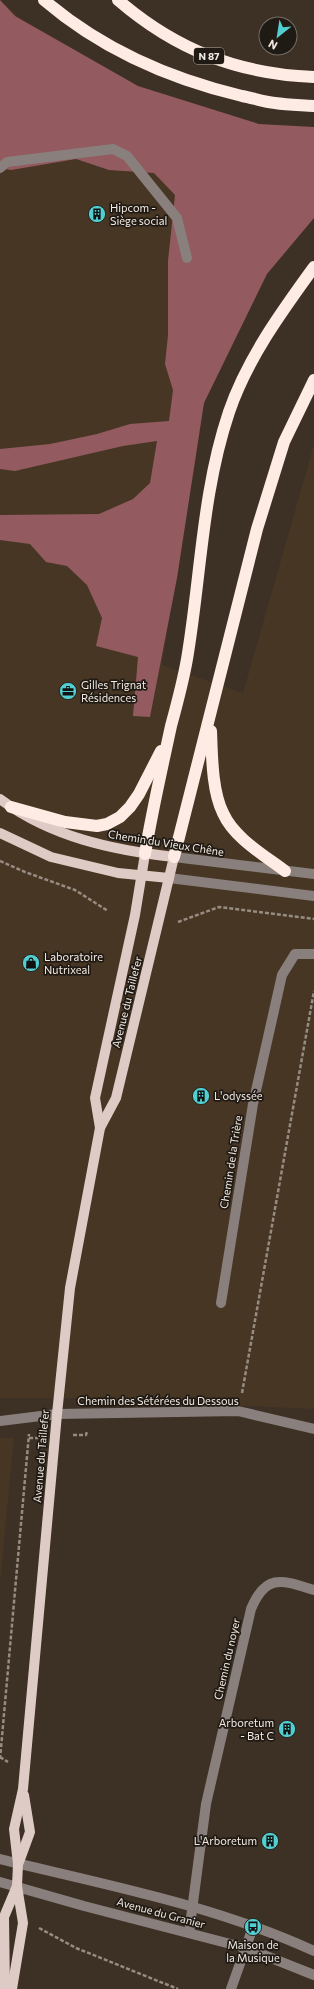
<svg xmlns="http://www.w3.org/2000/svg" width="314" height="1989" font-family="Commissioner,sans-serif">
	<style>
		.built { fill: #473624 }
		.forest { fill: #935a60 }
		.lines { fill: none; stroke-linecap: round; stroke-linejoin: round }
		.path { stroke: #968c82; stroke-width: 2.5; stroke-dasharray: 4 2; stroke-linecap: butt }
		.minor { stroke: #897f7c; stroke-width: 10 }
		.major { stroke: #dfcbc5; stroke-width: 10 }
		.highway { stroke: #feebe4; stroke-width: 12 }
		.labels { text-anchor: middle; stroke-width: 3.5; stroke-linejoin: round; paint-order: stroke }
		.shield { fill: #201a14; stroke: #b3aca4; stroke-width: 1 }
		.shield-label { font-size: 10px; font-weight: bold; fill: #f2eae2 }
		.poi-label { font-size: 11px; fill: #f2eae2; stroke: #201a14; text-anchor: start }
		.street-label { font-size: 11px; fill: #f2eae2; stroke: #201a14 }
	</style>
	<rect width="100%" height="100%" fill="#3d3024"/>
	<!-- built -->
	<g class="built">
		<polygon points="0,0 228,212 162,665 243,693 314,444 314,1409 72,1398 0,1398"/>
		<polygon points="0,1438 14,1438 0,1583"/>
	</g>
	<!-- forest -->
	<polygon class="forest" points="0,0 15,16 138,86 259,124 314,127 314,218 267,274 204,403 177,578 150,717 133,716 138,657 96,646 102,618 87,585 67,566 46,562 30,544 0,540 0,515 99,514 133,499 150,483 157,441 123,446 15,471 0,469 0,449 50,444 97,434 130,424 169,421 173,390 165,364 168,335 168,261 175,195 154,173 109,170 76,159 11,170 0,168"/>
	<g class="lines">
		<!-- path -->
		<g class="path">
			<polyline points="0,861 25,872 75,890 108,911"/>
			<polyline points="178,922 219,907 314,919"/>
			<polyline points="242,1393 314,991"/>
			<polyline points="73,1435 86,1435 87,1431"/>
			<polyline points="29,1438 38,1438"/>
			<polyline points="0,1757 8,1762"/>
			<polyline points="0,1759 29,1434"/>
			<polyline points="39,1928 76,1948 178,1989"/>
		</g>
		<!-- minor -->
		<g class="minor">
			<polyline points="0,168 7,162 113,149 127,156 177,218 187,258"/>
			<polyline points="174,857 314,874"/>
			<polyline points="169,878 314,896"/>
			<polyline points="221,1303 253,1104 282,975 295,954 314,954"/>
			<polyline points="0,1421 57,1414 238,1411 314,1429"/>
			<path d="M0,1859C106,1885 214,1905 314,1951"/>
			<polyline points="0,1882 84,1906 246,1948 314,1975"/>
			<path d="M189,1933L206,1804L251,1609C266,1573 282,1580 314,1590"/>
			<polyline points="231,1989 253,1927"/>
		</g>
		<!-- major -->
		<g class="major">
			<path d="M0,799C51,837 112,850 174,857L116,1098L100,1128L70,1288L57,1414L23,1789L14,1829L18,1864L17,1886L23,1923L12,1989"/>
			<polyline points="0,833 51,857 118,873 169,878"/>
			<polyline points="100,1128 95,1098 135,915 145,854"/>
			<polyline points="19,1862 30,1832 24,1795"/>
			<polyline points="5,1989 4,1917 17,1886"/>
		</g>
		<!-- highway -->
		<g class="highway">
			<path d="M44,0C100,48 170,79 242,96C253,98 264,102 275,103C288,105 301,105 314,106"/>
			<path d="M118,0C176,50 238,74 314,77"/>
			<path d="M211,731C212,756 212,791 223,813C234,838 264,855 285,871"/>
			<polyline points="11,807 65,822 97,826 107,824 120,817 130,807 139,794 161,751"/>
			<path d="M145,854C152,811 162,768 171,726C177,704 183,682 187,659C201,576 202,492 229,412C247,359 282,311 314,267"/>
			<polyline points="174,857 257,529 284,442 314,380"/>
		</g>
	</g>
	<!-- icons -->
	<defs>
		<symbol id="building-disc" viewBox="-11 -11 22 22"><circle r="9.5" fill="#52cdd0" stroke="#201a14"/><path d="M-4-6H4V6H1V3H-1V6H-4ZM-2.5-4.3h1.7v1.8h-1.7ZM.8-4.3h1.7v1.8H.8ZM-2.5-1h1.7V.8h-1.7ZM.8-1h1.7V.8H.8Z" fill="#111"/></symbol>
		<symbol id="office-disc" viewBox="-11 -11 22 22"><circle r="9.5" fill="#52cdd0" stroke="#201a14"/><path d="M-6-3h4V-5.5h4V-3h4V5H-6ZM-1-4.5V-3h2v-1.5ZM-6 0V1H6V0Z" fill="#111"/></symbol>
		<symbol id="shop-disc" viewBox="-11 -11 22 22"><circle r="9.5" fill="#52cdd0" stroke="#201a14"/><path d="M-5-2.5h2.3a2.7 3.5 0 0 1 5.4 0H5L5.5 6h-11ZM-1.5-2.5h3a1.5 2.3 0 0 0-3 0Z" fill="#111"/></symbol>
		<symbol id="bus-disc" viewBox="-11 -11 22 22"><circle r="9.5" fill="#52cdd0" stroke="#201a14"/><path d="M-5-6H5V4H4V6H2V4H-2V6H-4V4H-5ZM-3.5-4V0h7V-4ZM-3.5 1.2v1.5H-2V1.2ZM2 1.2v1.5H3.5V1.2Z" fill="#111"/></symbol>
	</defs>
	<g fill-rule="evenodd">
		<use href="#building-disc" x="87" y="204" width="20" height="20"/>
		<use href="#office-disc" x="58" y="681" width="20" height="20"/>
		<use href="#shop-disc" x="21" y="953" width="20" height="20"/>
		<use href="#building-disc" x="191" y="1086" width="20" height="20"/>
		<use href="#building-disc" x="277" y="1719" width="20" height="20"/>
		<use href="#building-disc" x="260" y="1831" width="20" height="20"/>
		<use href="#bus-disc" x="243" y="1917" width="20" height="20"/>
	</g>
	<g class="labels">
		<!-- shield labels -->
		<rect class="shield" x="194" y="48" width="30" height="16" rx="3"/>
		<g class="shield-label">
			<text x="209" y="60">N 87</text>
		</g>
		<!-- poi labels -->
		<g class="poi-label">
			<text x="110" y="212">Hipcom -<tspan x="110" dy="13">Siège social</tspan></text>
			<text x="81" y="689">Gilles Trignat<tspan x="81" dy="13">Résidences</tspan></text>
			<text x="44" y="961">Laboratoire<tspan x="44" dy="13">Nutrixeal</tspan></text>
			<text x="214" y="1100">L'odyssée</text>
			<text x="274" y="1727" text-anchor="end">Arboretum<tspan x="274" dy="13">- Bat C</tspan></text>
			<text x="257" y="1845" text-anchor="end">L'Arboretum</text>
			<text x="253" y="1949" text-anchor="middle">Maison de<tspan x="253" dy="13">la Musique</tspan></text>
		</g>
		<!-- street labels -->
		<g class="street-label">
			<text transform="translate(166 843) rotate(9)" y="4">Chemin du Vieux Chêne</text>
			<text transform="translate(127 1002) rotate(-76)" y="4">Avenue du Taillefer</text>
			<text transform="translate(231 1162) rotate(-81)" y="4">Chemin de la Trière</text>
			<text x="158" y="1405">Chemin des Sétérées du Dessous</text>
			<text transform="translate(41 1456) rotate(-85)" y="4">Avenue du Taillefer</text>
			<text transform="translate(227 1659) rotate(-77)" y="4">Chemin du noyer</text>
			<text transform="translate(161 1913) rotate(15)" y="4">Avenue du Granier</text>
		</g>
	</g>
	<!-- north arrow -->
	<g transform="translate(278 36) rotate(210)"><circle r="19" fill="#201a14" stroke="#746d66"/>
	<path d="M0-3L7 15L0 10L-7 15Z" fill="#52cdd0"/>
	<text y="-6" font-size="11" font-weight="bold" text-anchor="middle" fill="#f2eae2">N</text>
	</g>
</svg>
